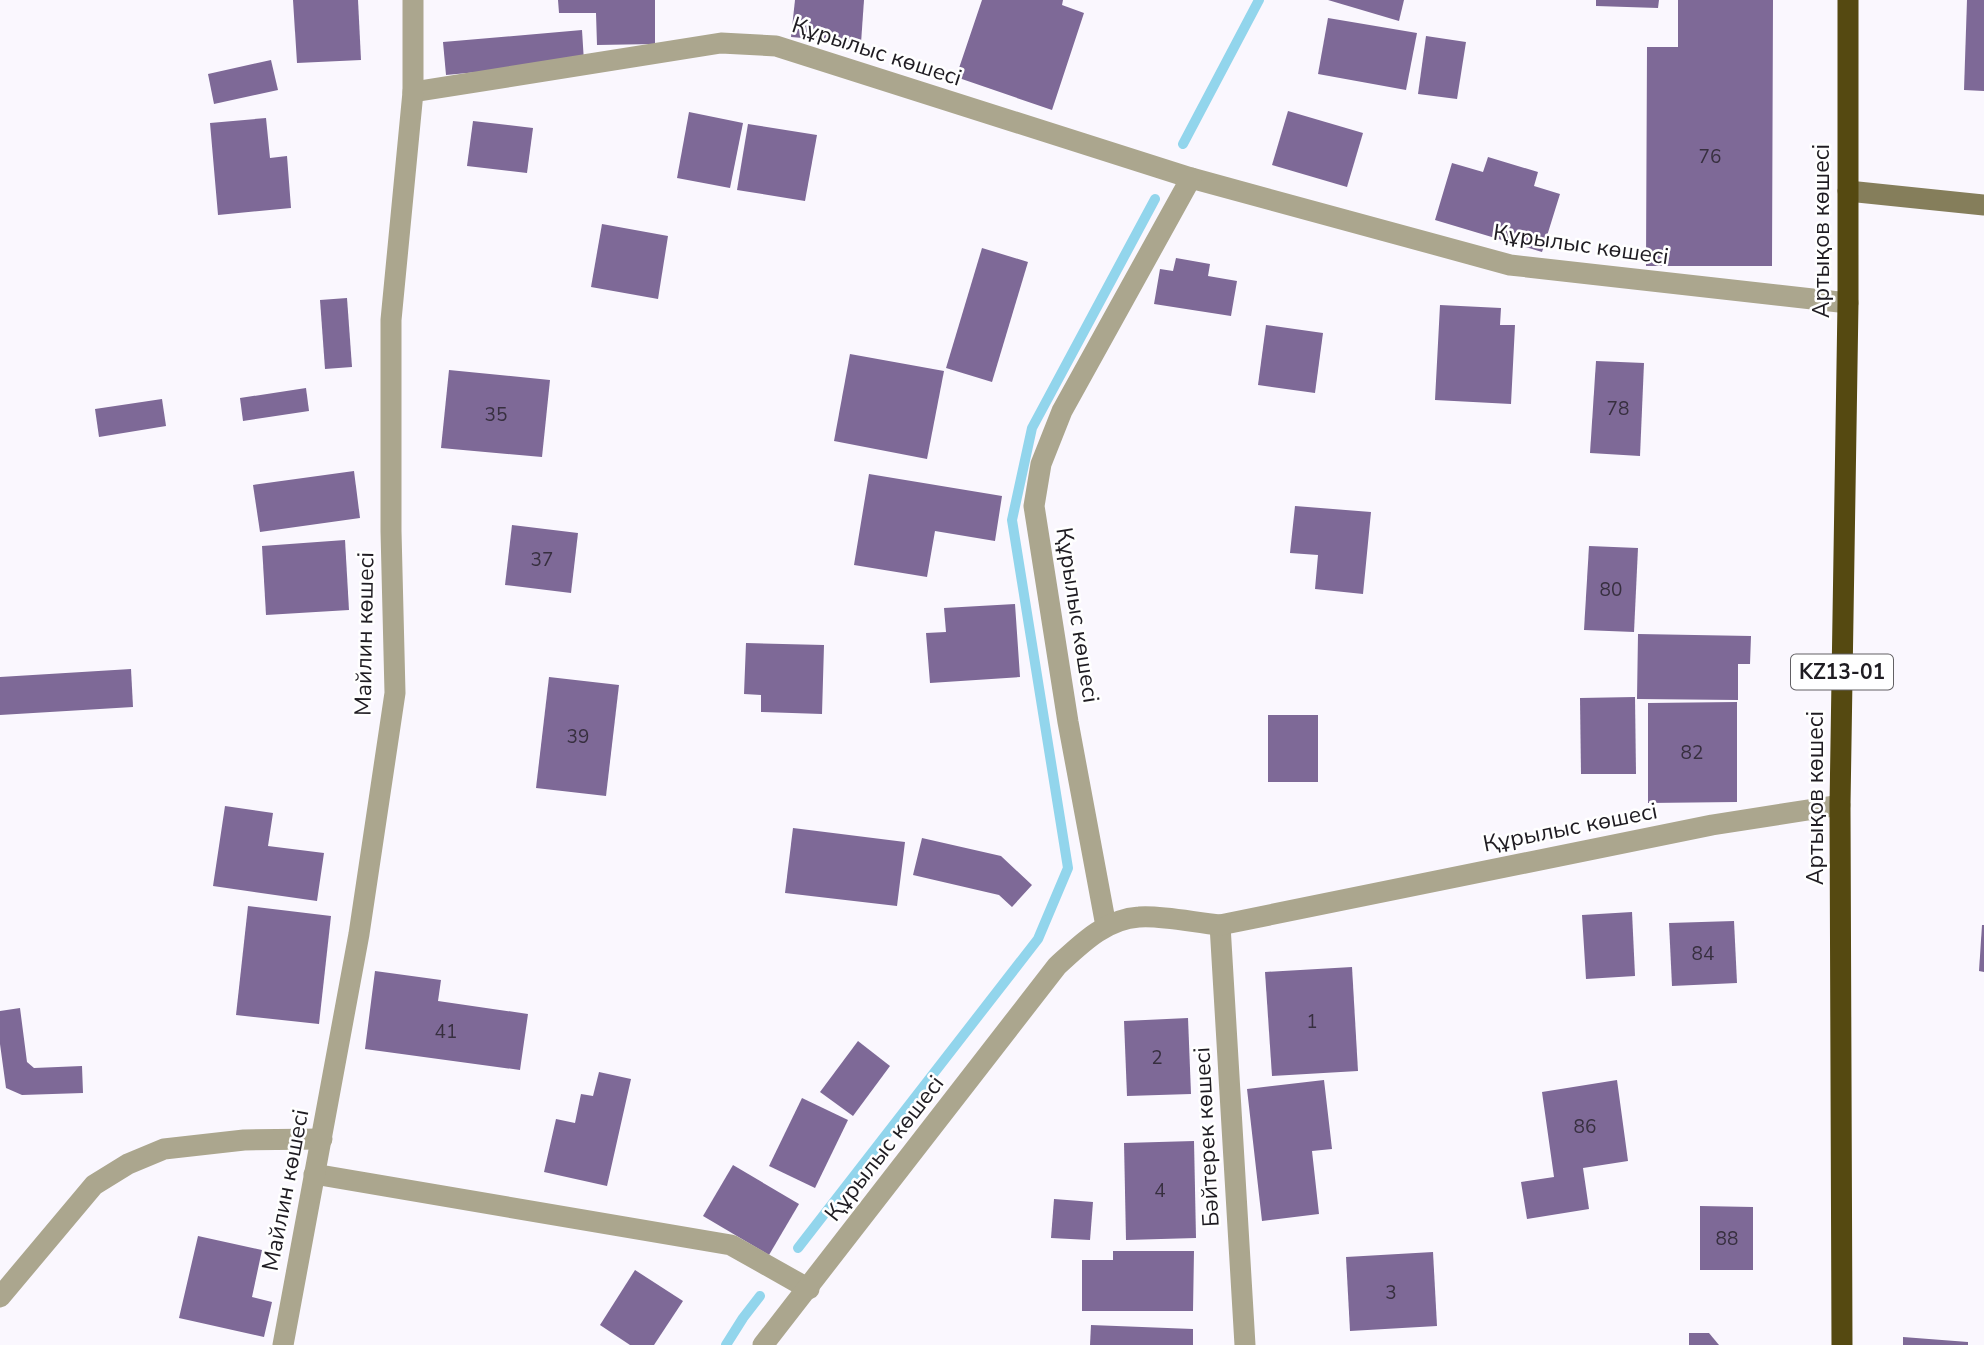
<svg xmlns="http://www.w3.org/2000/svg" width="1984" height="1345" font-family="'Nunito Sans',sans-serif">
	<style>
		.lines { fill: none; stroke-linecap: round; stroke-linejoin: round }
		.stream { stroke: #92d5ec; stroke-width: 10 }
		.building { fill: #7e6997 }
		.street { stroke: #aba68e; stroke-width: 21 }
		.secondary { stroke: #857e5b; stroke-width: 21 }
		.highway { stroke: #554911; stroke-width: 21 }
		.labels { text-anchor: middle; stroke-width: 5; stroke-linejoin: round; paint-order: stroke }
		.number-label { font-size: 19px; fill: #372f3f }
		.shield { fill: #fff; stroke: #626064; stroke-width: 2 }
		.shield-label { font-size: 21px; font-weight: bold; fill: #1f1c22 }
		.street-label { font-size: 23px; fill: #1f1c22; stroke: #fff }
	</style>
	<rect width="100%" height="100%" fill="#faf7fe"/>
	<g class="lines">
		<!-- stream -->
		<g class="stream">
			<polyline points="1183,144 1259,0"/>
			<polyline points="798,1248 1038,939 1068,868 1012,520 1032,428 1155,199"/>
			<polyline points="726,1345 743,1318 760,1296"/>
		</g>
	</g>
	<!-- building -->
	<g class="building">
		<polygon points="293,0 358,0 361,60 297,63"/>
		<polygon points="558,0 655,0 655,44 597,45 596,13 559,13"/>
		<polygon points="795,0 864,0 861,43 791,37"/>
		<polygon points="982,0 1063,0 1062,5 1084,13 1052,110 956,77"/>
		<polygon points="1328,0 1404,0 1399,21"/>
		<polygon points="1596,0 1659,0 1658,8 1596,6"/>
		<polygon points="1678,0 1773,0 1772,266 1646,266 1647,47 1678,47"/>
		<polygon points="1967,0 1984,0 1984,91 1964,90"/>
		<polygon points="1328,18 1417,33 1406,90 1318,74"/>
		<polygon points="582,30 584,62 446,75 443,42"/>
		<polygon points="1426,36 1466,42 1457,99 1418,94"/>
		<polygon points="271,60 278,90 214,104 208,74"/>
		<polygon points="1288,111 1363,133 1347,187 1272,165"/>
		<polygon points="689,112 743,123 730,188 677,178"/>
		<polygon points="266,118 270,158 287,156 291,208 218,215 210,123"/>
		<polygon points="473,121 533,128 527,173 467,166"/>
		<polygon points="748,124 817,135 805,201 737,190"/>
		<polygon points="1488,157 1538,172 1534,186 1560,194 1542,252 1435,220 1452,163 1483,172"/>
		<polygon points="602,224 668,236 658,299 591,287"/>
		<polygon points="982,248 1028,262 992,382 946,368"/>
		<polygon points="1176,258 1210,264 1208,276 1237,281 1231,316 1154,304 1160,269 1173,271"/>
		<polygon points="347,298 352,367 325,369 320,300"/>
		<polygon points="1440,305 1501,308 1500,325 1515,325 1511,404 1435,400"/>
		<polygon points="1266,325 1323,333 1315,393 1258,385"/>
		<polygon points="850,354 944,371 927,459 834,441"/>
		<polygon points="1596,361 1644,363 1640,456 1590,453"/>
		<polygon points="449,370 550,380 542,457 441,448"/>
		<polygon points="306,388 309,411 243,421 240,398"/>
		<polygon points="162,399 166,426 99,437 95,409"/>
		<polygon points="354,471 360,518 260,532 253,485"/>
		<polygon points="869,474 1002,496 995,541 935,531 927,577 854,565"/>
		<polygon points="1295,506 1371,512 1363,594 1315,589 1318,555 1290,553"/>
		<polygon points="512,525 578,533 571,593 505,585"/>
		<polygon points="345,540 349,610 266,615 262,546"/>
		<polygon points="1589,546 1638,548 1634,632 1584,630"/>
		<polygon points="1015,604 1020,677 930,683 926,633 946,632 944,608"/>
		<polygon points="1638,634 1751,636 1750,664 1738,664 1738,700 1637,699"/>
		<polygon points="746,643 824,645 822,714 761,712 761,695 744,694"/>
		<polygon points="131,669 133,707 0,715 0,677"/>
		<polygon points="549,677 619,685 606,796 536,788"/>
		<polygon points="1635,697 1636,774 1581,774 1580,698"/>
		<polygon points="1737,702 1737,802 1648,803 1648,703"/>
		<rect x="1268" y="715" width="50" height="67"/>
		<polygon points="225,806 273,813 268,846 324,853 317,901 213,886"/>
		<polygon points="793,828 905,842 897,906 785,893"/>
		<polygon points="922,838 1001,856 1032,885 1012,907 999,895 913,875"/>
		<polygon points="248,906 331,916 319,1024 236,1015"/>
		<polygon points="1632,912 1635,976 1586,979 1582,915"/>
		<polygon points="1734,921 1737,983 1672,986 1669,923"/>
		<polygon points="1982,925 1984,925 1984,972 1979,971"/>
		<polygon points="1352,967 1358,1071 1272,1076 1265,972"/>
		<polygon points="375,971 441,980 438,1001 528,1014 520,1070 365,1049"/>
		<polygon points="20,1008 27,1062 34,1068 82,1066 83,1093 22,1095 6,1088 0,1044 0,1011"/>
		<polygon points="1188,1018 1191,1094 1127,1096 1124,1021"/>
		<polygon points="858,1041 890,1066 853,1116 820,1092"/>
		<polygon points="599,1072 631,1079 607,1186 544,1172 556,1119 575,1123 581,1094 593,1096"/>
		<polygon points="1324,1080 1332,1149 1312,1151 1319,1214 1262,1221 1247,1089"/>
		<polygon points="1617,1080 1628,1161 1583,1168 1589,1209 1527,1219 1521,1182 1554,1177 1542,1092"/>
		<polygon points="802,1098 848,1120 815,1188 769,1166"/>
		<polygon points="1194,1141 1196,1238 1126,1240 1124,1143"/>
		<polygon points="733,1165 799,1204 769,1255 703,1216"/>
		<polygon points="1054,1199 1093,1202 1090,1240 1051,1238"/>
		<polygon points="1700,1206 1753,1207 1753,1270 1700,1270"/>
		<polygon points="198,1236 262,1250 252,1297 272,1302 264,1337 179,1318"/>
		<polygon points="1113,1251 1194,1251 1193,1311 1082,1311 1082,1260 1113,1260"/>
		<polygon points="1433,1252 1437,1326 1350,1331 1346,1257"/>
		<polygon points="635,1270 683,1301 654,1345 630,1345 600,1325"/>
		<polygon points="1091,1325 1193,1329 1193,1345 1090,1345"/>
		<polygon points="1689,1333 1709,1333 1719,1345 1689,1345"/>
		<polygon points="1903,1337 1968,1342 1968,1345 1903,1345"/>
	</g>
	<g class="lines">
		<!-- street -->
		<g class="street">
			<polyline points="413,92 721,43 776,46 1191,178 1510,265 1848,303"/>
			<polyline points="1220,925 1245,1345"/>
			<polyline points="1106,926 1068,722 1034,506 1041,464 1062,411 1191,178"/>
			<polyline points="314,1174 731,1245 809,1289"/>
			<polyline points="0,1297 94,1185 128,1164 164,1149 244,1140 322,1139"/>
			<polyline points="283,1345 359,934 395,693 391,531 391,320 413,92 413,0"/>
			<path d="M763,1345L1057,966C1080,945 1105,919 1139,917C1162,915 1196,923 1220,925L1712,825L1840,805"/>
		</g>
		<!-- secondary -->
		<polyline class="secondary" points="1848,191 1984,205"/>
		<!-- highway -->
		<polyline class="highway" points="1842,1345 1840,805 1848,303 1848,0"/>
	</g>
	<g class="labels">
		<!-- number labels -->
		<g class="number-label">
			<text x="1710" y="163">76</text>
			<text x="1618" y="415">78</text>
			<text x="496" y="421">35</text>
			<text x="542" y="566">37</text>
			<text x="1611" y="596">80</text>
			<text x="578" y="743">39</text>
			<text x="1692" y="759">82</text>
			<text x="1703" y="960">84</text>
			<text x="1312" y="1028">1</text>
			<text x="446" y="1038">41</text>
			<text x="1157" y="1064">2</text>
			<text x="1585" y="1133">86</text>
			<text x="1160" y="1197">4</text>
			<text x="1727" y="1245">88</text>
			<text x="1391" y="1299">3</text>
		</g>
		<!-- shield labels -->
		<rect class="shield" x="1791" y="654.5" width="102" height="35" rx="5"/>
		<g class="shield-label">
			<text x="1842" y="679">KZ13-01</text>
		</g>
		<!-- street labels -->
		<g class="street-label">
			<text transform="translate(877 51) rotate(18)" y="8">Құрылыс көшесі</text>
			<text transform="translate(1821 231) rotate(-90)" y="8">Артықов көшесі</text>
			<text transform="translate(1581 244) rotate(8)" y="8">Құрылыс көшесі</text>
			<text transform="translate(1078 615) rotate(81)" y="8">Құрылыс көшесі</text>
			<text transform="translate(364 634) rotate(-89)" y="8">Майлин көшесі</text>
			<text transform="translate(1815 798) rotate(-90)" y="8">Артықов көшесі</text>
			<text transform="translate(1570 827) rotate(-11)" y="8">Құрылыс көшесі</text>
			<text transform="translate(1206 1137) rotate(-93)" y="8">Бәйтерек көшесі</text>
			<text transform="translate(884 1148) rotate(-52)" y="8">Құрылыс көшесі</text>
			<text transform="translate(285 1190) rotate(-79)" y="8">Майлин көшесі</text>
		</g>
	</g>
</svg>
